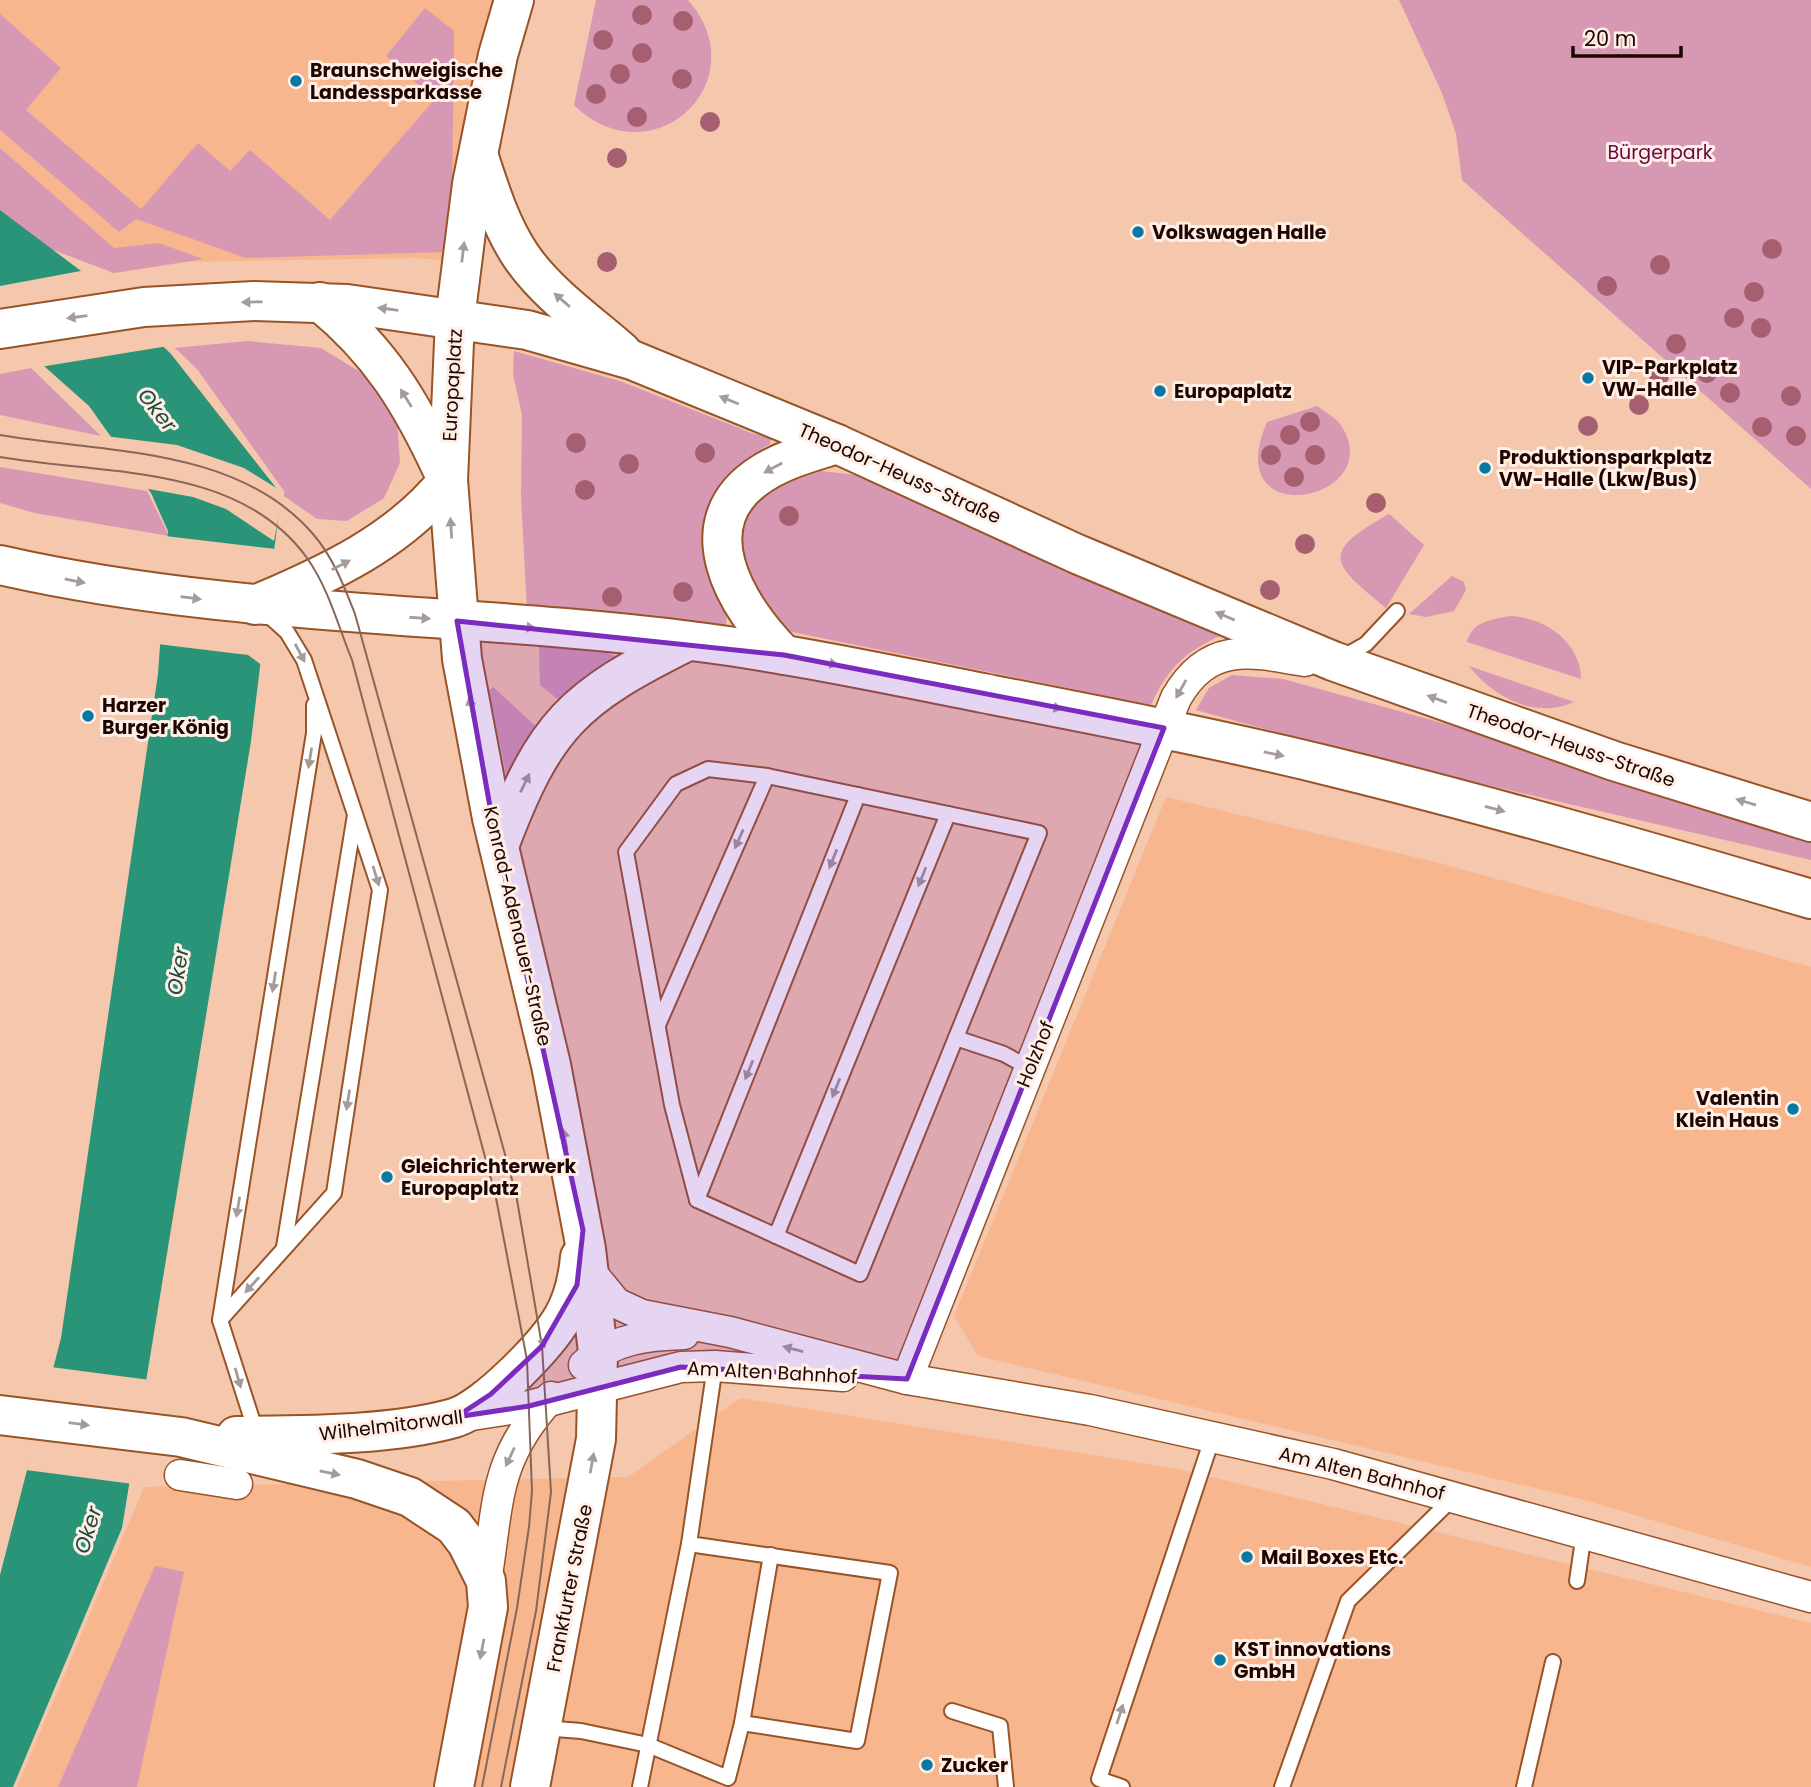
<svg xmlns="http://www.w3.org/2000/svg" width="1811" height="1787" font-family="Poppins,sans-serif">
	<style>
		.built { fill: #f8b68f }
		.green { fill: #d698b3 }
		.water { fill: #2a9479 }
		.pier { fill: #f5c7ac }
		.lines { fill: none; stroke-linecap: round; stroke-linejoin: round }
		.service-casing { stroke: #975428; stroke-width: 18 }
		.minor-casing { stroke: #975428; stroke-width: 33 }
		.secondary-casing { stroke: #975428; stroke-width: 42 }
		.service { stroke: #fff; stroke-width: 14 }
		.minor { stroke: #fff; stroke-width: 30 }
		.secondary { stroke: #fff; stroke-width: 38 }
		.tram { stroke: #896656; stroke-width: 2 }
		.tree { fill: #a65e71 }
		.oneway { fill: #a59b99 }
		.marked { fill: #7b2cbf; fill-opacity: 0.2; stroke: #7b2cbf; stroke-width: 5; stroke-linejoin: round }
		.poi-dot { fill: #0779a2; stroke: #ffefe6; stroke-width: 2.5 }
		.labels { text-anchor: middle; stroke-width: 6; stroke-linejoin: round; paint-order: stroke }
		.poi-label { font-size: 19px; font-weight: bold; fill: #1e0500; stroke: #ffefe6; text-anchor: start }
		.park-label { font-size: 19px; fill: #660840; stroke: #ffefe6 }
		.street-label { font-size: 19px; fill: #1e0500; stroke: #ffefe6 }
		.water-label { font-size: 21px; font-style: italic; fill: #1e4a3d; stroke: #ffefe6 }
	</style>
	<rect width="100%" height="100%" fill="#f5c7ac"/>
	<!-- built -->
	<g class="built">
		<polygon points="0,0 495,0 450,261 418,258 187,262 114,273 48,248 0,210"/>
		<polygon points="1166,797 1443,864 1811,967 1811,1567 1577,1498 978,1356 954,1316"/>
		<polygon points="740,1398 1178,1469 1811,1623 1811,1787 17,1787 144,1487 628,1477"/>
	</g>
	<!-- green -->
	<g class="green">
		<path d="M596,0H688C759,81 652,181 574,105Z"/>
		<polygon points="1399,0 1811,0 1811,489 1462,180 1456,134 1442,93"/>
		<polygon points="425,8 454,31 452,205 445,252 246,258 136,219 119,232 0,130 0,14 61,68 26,110 141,209 198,143 230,171 250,150 330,220 435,99 386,56"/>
		<polygon points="0,148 114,248 159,243 203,259 114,273 48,248 0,210"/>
		<polygon points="247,341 321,348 372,379 397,419 400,463 384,498 347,521 317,519 284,496 284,491 197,369 175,348"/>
		<path d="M514,351L620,381L754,434L771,437L770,444C734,463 694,508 704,553C709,575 735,608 724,630L527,610L521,497L522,415L513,374Z"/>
		<polygon points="31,368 101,436 0,415 0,374"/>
		<path d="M1317,406C1325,412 1337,418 1342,427C1388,501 1218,535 1267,422Z"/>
		<polygon points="0,467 147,491 169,536 35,513 0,503"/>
		<path d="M821,471L857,475L1224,634C1185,652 1169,666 1151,705L792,632L769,616L745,571L739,532L762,491Z"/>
		<path d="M1389,514L1424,545L1386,608C1331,563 1319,553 1389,514Z"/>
		<polygon points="1452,576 1464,582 1466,590 1454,611 1426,617 1409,614"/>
		<path d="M1510,616C1544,617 1581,642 1581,679L1467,642C1472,621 1491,620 1510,616Z"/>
		<polygon points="539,646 602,651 618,657 564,704 540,685"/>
		<path d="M1469,666L1574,702C1536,720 1493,697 1469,666Z"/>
		<polygon points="1232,675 1283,679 1493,737 1811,840 1811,860 1362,756 1196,710 1209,688"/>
		<polygon points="493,687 542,732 508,784 489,691"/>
		<polygon points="155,1566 184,1572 137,1787 58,1787"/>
	</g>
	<!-- water -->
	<polygon class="water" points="0,210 101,286 171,354 281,494 251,741 122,1528 13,1787 0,1787 0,1575 61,1338 158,674 168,531 151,493 89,406 0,327"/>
	<!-- pier -->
	<g class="pier">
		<polygon points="86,270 104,283 168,346 40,367 0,331 0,286"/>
		<polygon points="105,436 177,445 244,468 283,492 274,541 226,509 193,497 143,488"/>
		<polygon points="165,536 276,549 263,666 248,655 157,644"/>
		<polygon points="51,1367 150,1380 133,1484 26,1470"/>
	</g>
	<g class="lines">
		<defs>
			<g id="service">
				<polyline points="1343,657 1366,644 1397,611"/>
				<polygon points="708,769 767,776 1039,833 860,1274 697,1200 672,1105 626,852 676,784"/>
				<polyline points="658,1025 767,776"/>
				<polyline points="956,1038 1004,1054 1029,1068"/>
				<polyline points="697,1200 858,795"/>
				<polyline points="776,1236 948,814"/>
				<polyline points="284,1247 355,815"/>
				<polyline points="220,1320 334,1193 380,890 304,660 287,632 267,614"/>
				<polyline points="257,1435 220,1320 314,733 314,705"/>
				<polyline points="1577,1581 1584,1533"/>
				<polyline points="952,1711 1000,1726 1006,1787"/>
				<polyline points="742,1723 771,1555"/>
				<polyline points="543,1728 581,1731 648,1745 728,1778 742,1723 857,1741 890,1573 689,1544 715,1366"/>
				<polyline points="640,1787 689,1544"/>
				<polyline points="1122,1787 1099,1779 1213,1436"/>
				<polyline points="1282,1787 1348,1601 1454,1497"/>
				<polyline points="1524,1787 1553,1662"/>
			</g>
			<g id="minor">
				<polyline points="589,1270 616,1303 642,1315 730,1332 907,1379 1090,1410 1333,1464 1811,1597"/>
				<path d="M584,1365C612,1339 647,1335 684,1334"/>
				<path d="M907,1379L1176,698C1208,642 1249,651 1305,661"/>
				<polyline points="465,1416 529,1406 681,1367 715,1366 843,1376"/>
				<polyline points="180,1475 237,1484"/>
				<path d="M486,1581C499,1503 493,1460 551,1397"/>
			</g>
			<g id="secondary">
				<polyline points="514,0 498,55 472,184 455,319 448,480 462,659 492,818 551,1065 586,1249 598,1352 596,1439 530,1787"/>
				<path d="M479,157C490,191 501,226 521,256C547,294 588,322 622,352"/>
				<path d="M320,302C380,351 411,402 443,471"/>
				<polyline points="0,329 144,307 254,301 347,304 527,330 632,360 837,444 1077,554 1333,661 1614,761 1811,822"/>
				<path d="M0,565C228,617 460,612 691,641C789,653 886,674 983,693C1101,716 1220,739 1337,768C1496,807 1654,853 1811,899"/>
				<path d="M255,605C326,575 399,542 448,480"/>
				<path d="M784,655C736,607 684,522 763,473C785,459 812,452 837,444"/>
				<path d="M499,846C545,724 573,698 688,641"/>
				<polyline points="0,1415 181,1437 357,1479 410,1497 454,1526 467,1543 486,1581 488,1607 454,1787"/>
				<path d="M236,1436C302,1435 390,1436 454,1418C485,1409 546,1346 563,1317C574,1298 578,1279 580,1257"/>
			</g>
		</defs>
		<!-- service casing -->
		<use href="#service" class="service-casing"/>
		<!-- minor casing -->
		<use href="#minor" class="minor-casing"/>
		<!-- secondary casing -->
		<use href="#secondary" class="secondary-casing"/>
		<!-- service -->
		<use href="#service" class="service"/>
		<!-- minor -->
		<use href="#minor" class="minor"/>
		<!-- secondary -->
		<use href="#secondary" class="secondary"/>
		<!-- tram -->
		<g class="tram">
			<path d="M0,435C105,453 237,446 313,534C333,557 344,586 355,614L516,1194L542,1346L551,1492L536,1611L501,1787"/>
			<path d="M0,457C102,475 239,463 307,558C329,589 338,626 352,660L496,1198L527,1360L532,1491L529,1527L517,1608L482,1787"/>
		</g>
	</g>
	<!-- trees -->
	<g class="tree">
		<circle cx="642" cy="15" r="10"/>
		<circle cx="683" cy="21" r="10"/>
		<circle cx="603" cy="40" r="10"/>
		<circle cx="642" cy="53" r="10"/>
		<circle cx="620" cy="74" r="10"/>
		<circle cx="682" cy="79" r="10"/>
		<circle cx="596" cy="94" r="10"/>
		<circle cx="637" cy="117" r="10"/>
		<circle cx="710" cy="122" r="10"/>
		<circle cx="617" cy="158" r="10"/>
		<circle cx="1772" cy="249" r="10"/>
		<circle cx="607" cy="262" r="10"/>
		<circle cx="1660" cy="265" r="10"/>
		<circle cx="1607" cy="286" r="10"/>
		<circle cx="1754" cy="292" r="10"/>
		<circle cx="1734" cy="318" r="10"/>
		<circle cx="1761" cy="328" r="10"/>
		<circle cx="1676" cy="344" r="10"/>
		<circle cx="1707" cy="373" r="10"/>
		<circle cx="1659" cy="376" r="10"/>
		<circle cx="1730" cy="393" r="10"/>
		<circle cx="1791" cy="396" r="10"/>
		<circle cx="1639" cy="405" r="10"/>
		<circle cx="1310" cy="422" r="10"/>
		<circle cx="1588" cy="426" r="10"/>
		<circle cx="1762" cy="427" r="10"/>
		<circle cx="1290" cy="435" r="10"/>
		<circle cx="1796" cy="436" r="10"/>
		<circle cx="576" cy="443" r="10"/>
		<circle cx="705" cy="453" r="10"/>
		<circle cx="1271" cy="455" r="10"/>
		<circle cx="1315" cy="455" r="10"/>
		<circle cx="629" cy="464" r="10"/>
		<circle cx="1294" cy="477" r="10"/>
		<circle cx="585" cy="490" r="10"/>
		<circle cx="1376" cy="503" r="10"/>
		<circle cx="789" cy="516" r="10"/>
		<circle cx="1305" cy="544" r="10"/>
		<circle cx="1270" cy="590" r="10"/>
		<circle cx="683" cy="592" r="10"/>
		<circle cx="612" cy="597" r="10"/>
	</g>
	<!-- one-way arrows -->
	<defs><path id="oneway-solid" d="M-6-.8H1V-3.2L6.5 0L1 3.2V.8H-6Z" transform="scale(1.75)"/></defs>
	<g class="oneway">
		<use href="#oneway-solid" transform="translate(463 252) rotate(-83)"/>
		<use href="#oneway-solid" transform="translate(562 300) rotate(-139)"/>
		<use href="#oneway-solid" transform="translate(252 302) rotate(179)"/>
		<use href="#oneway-solid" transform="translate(388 309) rotate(-172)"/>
		<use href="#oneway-solid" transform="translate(77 317) rotate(172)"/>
		<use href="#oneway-solid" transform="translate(406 398) rotate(-122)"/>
		<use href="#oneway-solid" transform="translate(729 400) rotate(-158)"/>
		<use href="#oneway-solid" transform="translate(773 468) rotate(152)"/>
		<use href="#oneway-solid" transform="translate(451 528) rotate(-94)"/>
		<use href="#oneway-solid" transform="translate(341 565) rotate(-27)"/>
		<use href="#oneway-solid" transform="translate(75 581) rotate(11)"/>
		<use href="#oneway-solid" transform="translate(191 598) rotate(7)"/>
		<use href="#oneway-solid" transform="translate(1225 616) rotate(-157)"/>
		<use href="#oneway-solid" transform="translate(420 618) rotate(4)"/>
		<use href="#oneway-solid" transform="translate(525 627) rotate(5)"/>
		<use href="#oneway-solid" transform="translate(300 653) rotate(62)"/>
		<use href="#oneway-solid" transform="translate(828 663) rotate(11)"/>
		<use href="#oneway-solid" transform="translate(1181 689) rotate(119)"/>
		<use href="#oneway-solid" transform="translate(1437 699) rotate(-160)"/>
		<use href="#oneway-solid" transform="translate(471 707) rotate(-101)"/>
		<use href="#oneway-solid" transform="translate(1052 707) rotate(11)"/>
		<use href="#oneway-solid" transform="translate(1274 754) rotate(12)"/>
		<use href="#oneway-solid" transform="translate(310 758) rotate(99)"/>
		<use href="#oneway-solid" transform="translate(525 783) rotate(-64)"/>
		<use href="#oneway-solid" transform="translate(1746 802) rotate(-163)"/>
		<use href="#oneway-solid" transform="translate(1495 809) rotate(15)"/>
		<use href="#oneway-solid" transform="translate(739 839) rotate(114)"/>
		<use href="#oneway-solid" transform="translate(833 859) rotate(112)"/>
		<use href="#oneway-solid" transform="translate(376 876) rotate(73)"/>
		<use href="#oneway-solid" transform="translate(922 877) rotate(112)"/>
		<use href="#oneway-solid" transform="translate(274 982) rotate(99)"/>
		<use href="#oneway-solid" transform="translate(749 1070) rotate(112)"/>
		<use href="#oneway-solid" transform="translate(836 1088) rotate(112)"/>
		<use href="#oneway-solid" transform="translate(348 1100) rotate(99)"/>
		<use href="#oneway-solid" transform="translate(565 1139) rotate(-101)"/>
		<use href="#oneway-solid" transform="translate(238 1207) rotate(99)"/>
		<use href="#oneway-solid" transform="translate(252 1285) rotate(132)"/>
		<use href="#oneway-solid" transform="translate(540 1346) rotate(-48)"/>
		<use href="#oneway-solid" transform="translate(793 1349) rotate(-165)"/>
		<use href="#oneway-solid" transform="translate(238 1378) rotate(74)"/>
		<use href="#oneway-solid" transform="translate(79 1424) rotate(7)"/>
		<use href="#oneway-solid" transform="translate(510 1457) rotate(115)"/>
		<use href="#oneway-solid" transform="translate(592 1463) rotate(-80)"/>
		<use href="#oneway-solid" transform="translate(330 1473) rotate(12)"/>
		<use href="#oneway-solid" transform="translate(482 1649) rotate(101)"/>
		<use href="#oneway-solid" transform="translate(1120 1714) rotate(-72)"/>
	</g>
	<!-- marked area -->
	<path class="marked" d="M457,621L784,655L1164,728L907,1379L681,1367L529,1406L456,1417L491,1394L542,1346L577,1285L583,1230L492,818Z"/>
	<!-- markers -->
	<g class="poi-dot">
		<circle cx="296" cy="81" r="7"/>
		<circle cx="1138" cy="232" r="7"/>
		<circle cx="1588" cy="378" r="7"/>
		<circle cx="1160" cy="391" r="7"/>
		<circle cx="1485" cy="468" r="7"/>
		<circle cx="88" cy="716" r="7"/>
		<circle cx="1793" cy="1109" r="7"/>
		<circle cx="387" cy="1177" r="7"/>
		<circle cx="1247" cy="1557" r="7"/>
		<circle cx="1220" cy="1660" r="7"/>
		<circle cx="927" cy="1765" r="7"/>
	</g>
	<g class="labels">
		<!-- poi labels -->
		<g class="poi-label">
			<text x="310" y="77">Braunschweigische<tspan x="310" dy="22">Landessparkasse</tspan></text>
			<text x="1152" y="239">Volkswagen Halle</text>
			<text x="1602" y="374">VIP-Parkplatz<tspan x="1602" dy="22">VW-Halle</tspan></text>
			<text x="1174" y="398">Europaplatz</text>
			<text x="1499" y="464">Produktionsparkplatz<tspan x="1499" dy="22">VW-Halle (Lkw/Bus)</tspan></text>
			<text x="102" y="712">Harzer<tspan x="102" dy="22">Burger König</tspan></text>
			<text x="1779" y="1105" text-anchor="end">Valentin<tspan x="1779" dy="22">Klein Haus</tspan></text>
			<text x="401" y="1173">Gleichrichterwerk<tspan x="401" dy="22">Europaplatz</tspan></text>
			<text x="1261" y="1564">Mail Boxes Etc.</text>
			<text x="1234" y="1656">KST innovations<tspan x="1234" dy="22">GmbH</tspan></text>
			<text x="941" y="1772">Zucker</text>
		</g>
		<!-- park labels -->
		<g class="park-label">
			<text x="1660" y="159">Bürgerpark</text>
		</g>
		<!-- street labels -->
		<g class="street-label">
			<text transform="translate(452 385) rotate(-87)" y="7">Europaplatz</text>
			<text transform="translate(900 473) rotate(24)" y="7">Theodor-Heuss-Straße</text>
			<text transform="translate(1571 745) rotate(19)" y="7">Theodor-Heuss-Straße</text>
			<text transform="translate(518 926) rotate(77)" y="7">Konrad-Adenauer-Straße</text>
			<text transform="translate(1035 1054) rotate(-68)" y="7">Holzhof</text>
			<text transform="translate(772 1372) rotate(3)" y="7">Am Alten Bahnhof</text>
			<text transform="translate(391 1425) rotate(-7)" y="7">Wilhelmitorwall</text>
			<text transform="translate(1362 1473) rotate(14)" y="7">Am Alten Bahnhof</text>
			<text transform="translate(569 1588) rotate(-79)" y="7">Frankfurter Straße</text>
		</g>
		<!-- water labels -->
		<g class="water-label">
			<text transform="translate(157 410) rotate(52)" y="7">Oker</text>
			<text transform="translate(178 971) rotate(-81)" y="7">Oker</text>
			<text transform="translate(88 1530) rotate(-73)" y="7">Oker</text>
		</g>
	</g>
	<!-- scale -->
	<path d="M1573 46v10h108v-10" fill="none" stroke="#1e0500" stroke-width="3.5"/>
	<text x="1584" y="46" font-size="21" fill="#1e0500" stroke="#ffefe6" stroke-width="5" paint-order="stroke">20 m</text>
</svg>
